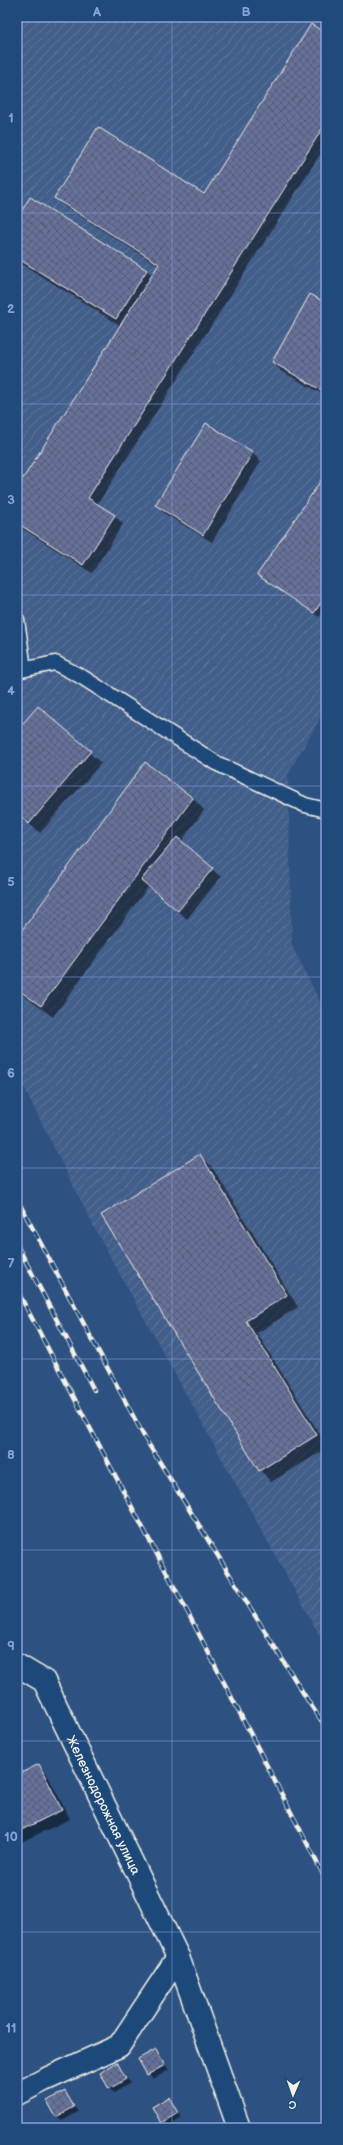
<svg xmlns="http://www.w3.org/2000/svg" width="343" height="2145" font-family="'Balsamiq Sans',sans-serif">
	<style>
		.industrial { fill: url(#industrial-furrows) }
		.shadow { fill: #0007 }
		.building { fill: url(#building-cross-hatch); stroke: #f4f1e8 }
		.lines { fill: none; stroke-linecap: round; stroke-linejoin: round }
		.service-casing { stroke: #f4f1e8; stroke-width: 17 }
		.minor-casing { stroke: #f4f1e8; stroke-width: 25 }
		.service { stroke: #1f4a7a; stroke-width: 14 }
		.minor { stroke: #1f4a7a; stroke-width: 22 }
		.rail-casing { stroke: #f4f1e8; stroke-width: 4.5 }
		.rail { stroke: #1f4a7a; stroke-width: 3; stroke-dasharray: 9; stroke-linecap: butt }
		.grid { fill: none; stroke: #88a0e0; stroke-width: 1; stroke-opacity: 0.55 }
		.labels { text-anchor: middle; stroke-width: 4; stroke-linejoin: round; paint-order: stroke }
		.street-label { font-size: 13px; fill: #f4f1e8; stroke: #1f4a7a }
		.neatline { fill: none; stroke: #88a0e0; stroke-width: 1.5 }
		.grid-label { font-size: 13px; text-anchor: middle; font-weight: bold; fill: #88a0e0 }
	</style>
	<defs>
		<pattern id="industrial-furrows" width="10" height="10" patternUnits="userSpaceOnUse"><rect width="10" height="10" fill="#425e8b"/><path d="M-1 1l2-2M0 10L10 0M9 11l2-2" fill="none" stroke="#5e769b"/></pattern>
		<pattern id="building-cross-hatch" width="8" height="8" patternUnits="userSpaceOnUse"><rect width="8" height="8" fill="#66719c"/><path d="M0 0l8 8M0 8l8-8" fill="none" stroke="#585c71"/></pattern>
	</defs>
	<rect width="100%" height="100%" fill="#2d5281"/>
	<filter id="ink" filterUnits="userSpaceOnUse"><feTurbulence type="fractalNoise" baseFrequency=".025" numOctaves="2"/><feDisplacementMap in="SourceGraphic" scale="8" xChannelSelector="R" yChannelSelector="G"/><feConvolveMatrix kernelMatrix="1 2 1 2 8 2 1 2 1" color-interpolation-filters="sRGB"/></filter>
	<g filter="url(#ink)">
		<!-- industrial -->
		<polygon class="industrial" points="17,17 326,17 326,708 288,774 292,946 326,1014 326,1647 97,1233 17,1074"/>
		<!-- shadow -->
		<g class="shadow">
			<polygon points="326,35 326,145 97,505 114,515 123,524 92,573 17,525 17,490 121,326 17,261 17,221 147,270 153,276 159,266 64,206 55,197 204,196"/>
			<polygon points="326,304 326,396 281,371 273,362"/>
			<polygon points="206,425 253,453 261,461 212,542 165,514 157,505"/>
			<polygon points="326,475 326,607 319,617 263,579"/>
			<polygon points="38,707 101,763 40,833 17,814 17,732"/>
			<polygon points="145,764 193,798 204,810 181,842 221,877 187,919 148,887 53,1017 17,991 17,939"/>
			<polygon points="200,1155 212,1167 298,1307 257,1333 326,1444 326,1449 271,1482 260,1470"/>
			<polygon points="39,1765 47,1774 70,1819 19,1843 17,1840 17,1776"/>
			<polygon points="155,2050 169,2070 153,2079 139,2059"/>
			<polygon points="117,2064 130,2083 114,2093 109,2088"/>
			<polygon points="65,2092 78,2112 62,2121 57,2116"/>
			<polygon points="169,2099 182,2118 166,2128 153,2108"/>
		</g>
		<!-- building -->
		<g class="building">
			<polygon points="311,24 326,34 326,123 88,498 115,515 83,565 17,523 17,488 159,264 54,198 98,127 204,194"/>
			<polygon points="30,197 147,270 116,319 17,258 17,219"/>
			<polygon points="310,294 326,303 326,381 321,390 272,362"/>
			<polygon points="206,423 253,452 203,535 155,505"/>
			<polygon points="326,473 326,596 314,613 257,575"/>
			<polygon points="38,706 91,751 29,824 17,813 17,730"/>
			<polygon points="145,762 193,798 41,1006 17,989 17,937"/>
			<polygon points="177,837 213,868 178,911 141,880"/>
			<polygon points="200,1154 287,1295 246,1321 317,1435 259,1471 101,1215"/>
			<polygon points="39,1764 62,1810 17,1832 17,1775"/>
			<polygon points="156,2049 165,2065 147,2075 138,2059"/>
			<polygon points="117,2062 126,2079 109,2089 100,2073"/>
			<polygon points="65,2091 74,2107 56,2117 47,2101"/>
			<polygon points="169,2097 178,2113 161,2123 152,2107"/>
			<polygon points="18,2120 23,2128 17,2128"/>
		</g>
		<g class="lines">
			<defs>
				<g id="service">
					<polyline points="17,620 24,669"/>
					<polyline points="17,671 55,663 82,677 216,763 305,805 326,810"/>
				</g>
				<g id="minor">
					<path id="s1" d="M17,1665L44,1681L178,1957L239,2128"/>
					<polyline points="17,2094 44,2080 119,2046 178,1957"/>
				</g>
			</defs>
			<!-- service casing -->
			<use href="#service" class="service-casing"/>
			<!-- minor casing -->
			<use href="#minor" class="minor-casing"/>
			<!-- service -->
			<use href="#service" class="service"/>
			<!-- minor -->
			<use href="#minor" class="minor"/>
			<defs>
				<g id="rail">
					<polyline points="17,1199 146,1440 310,1704 326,1727"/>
					<polyline points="17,1245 94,1390"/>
					<polyline points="17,1290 187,1611 326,1880"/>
				</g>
			</defs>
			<!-- rail casing -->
			<use href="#rail" class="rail-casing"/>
			<!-- rail -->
			<use href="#rail" class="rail"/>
		</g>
	</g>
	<!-- grid -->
	<path class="grid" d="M172,17V2128M17,213H326M17,404H326M17,595H326M17,786H326M17,977H326M17,1168H326M17,1359H326M17,1550H326M17,1741H326M17,1932H326"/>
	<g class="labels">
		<!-- street labels -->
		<g class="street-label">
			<text dy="5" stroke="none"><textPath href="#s1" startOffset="169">Железнодорожная улица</textPath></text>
		</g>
	</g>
	<!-- margin -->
	<rect width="343" height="2145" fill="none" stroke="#1f4a7a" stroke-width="44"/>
	<!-- north arrow -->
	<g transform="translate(293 2095) rotate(182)" stroke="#1f4a7a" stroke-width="3" paint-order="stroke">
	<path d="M0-3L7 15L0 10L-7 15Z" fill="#f4f1e8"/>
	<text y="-6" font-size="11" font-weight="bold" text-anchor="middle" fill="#f4f1e8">С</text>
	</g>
	<rect x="22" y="22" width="299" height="2101" class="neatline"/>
	<g class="grid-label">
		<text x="97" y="16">A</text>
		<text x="246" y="16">B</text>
		<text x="11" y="122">1</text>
		<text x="11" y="313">2</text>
		<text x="11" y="504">3</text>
		<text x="11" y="695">4</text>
		<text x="11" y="886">5</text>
		<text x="11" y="1077">6</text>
		<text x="11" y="1268">7</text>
		<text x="11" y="1459">8</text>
		<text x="11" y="1650">9</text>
		<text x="11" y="1841">10</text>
		<text x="11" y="2032">11</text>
	</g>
</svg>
